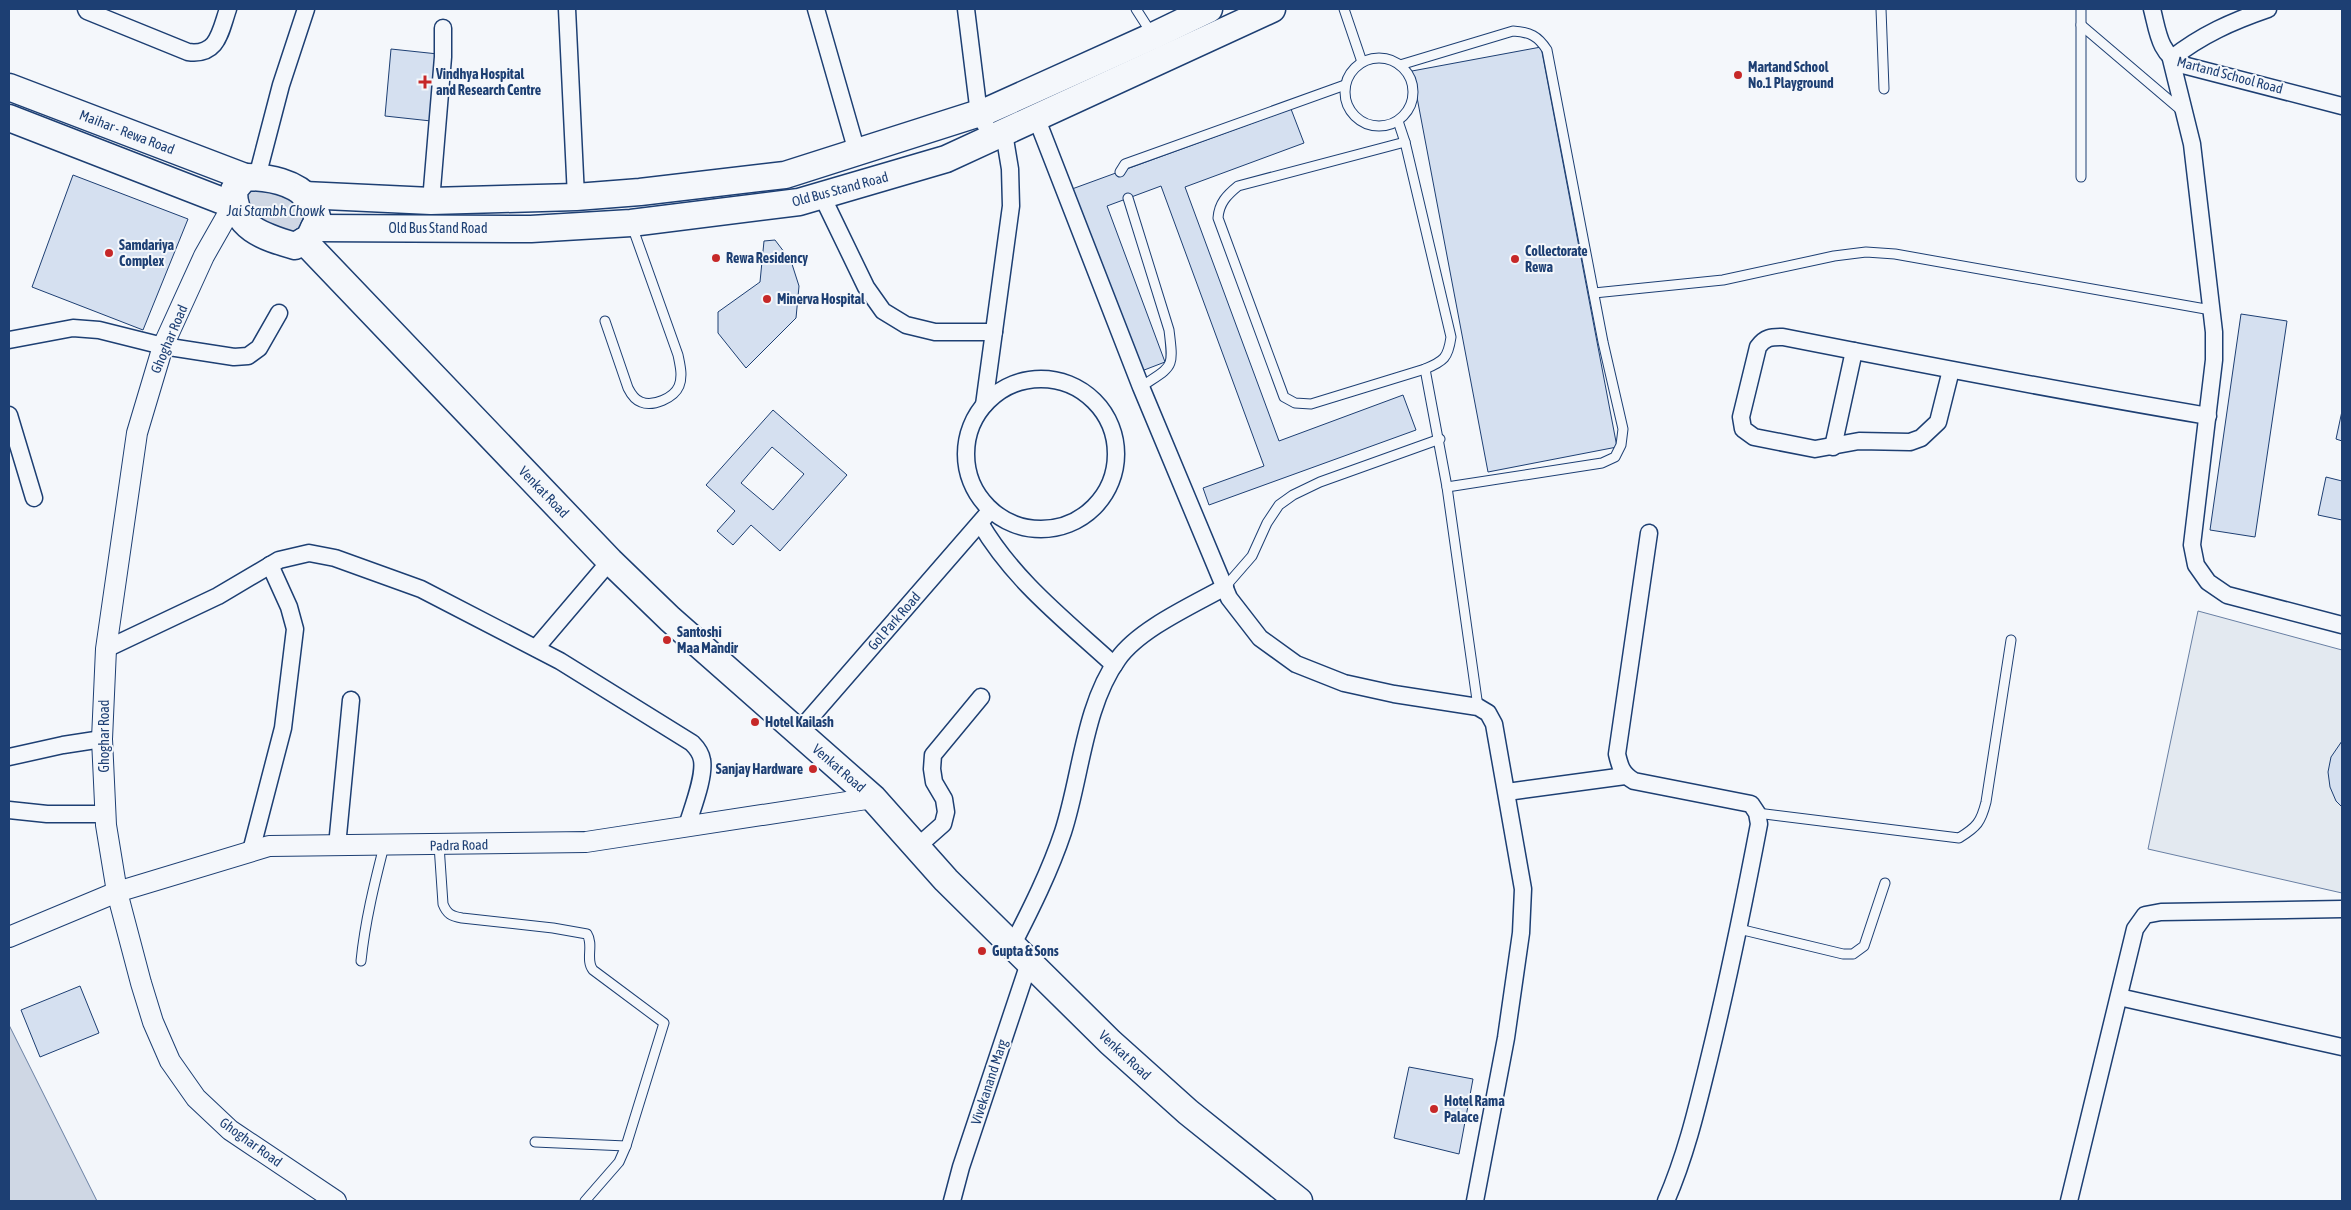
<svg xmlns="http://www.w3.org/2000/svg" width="2351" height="1210" font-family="'Asap Condensed',sans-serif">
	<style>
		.green { fill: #e3e9f0; stroke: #687fa3 }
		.water { fill: #cfd7e4; stroke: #687fa3 }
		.building { fill: #d5e0f0; stroke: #1d3f73; fill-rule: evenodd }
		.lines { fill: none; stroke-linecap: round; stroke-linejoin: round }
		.service-casing { stroke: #1d3f73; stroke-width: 11 }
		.minor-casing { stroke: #1d3f73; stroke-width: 19 }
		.tertiary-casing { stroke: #1d3f73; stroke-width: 22 }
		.primary-casing { stroke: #1d3f73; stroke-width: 29 }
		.service { stroke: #f4f7fb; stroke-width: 9 }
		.minor { stroke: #f4f7fb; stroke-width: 16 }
		.tertiary { stroke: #f4f7fb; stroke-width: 20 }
		.primary { stroke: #f4f7fb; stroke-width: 26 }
		.poi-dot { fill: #c62828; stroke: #f4f7fb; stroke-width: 2 }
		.labels { text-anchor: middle; stroke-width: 4; stroke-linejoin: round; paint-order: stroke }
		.poi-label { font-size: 14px; font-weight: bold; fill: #1d3f73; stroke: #f4f7fb; text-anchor: start }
		.street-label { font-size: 14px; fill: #1d3f73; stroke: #f4f7fb }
		.water-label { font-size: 15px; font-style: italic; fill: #1d3f73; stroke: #f4f7fb }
	</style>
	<rect width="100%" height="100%" fill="#f4f7fb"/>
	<!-- green -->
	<polygon class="green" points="2198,611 2342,650 2342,893 2148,849"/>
	<!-- water -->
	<g class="water">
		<polygon points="245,177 312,202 309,238 266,237 234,190"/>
		<polygon points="9,1025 97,1201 9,1201"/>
	</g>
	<!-- building -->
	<g class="building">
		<polygon points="1541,47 1617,447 1488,472 1412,71"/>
		<polygon points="391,49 438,54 431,121 385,116"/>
		<polygon points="1291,109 1304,143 1185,187 1279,441 1403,395 1416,430 1209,505 1203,488 1264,466 1161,186 1107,206 1165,362 1139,372 1072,189"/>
		<polygon points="73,175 188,219 143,330 32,287"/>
		<polygon points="775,240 791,261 799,286 796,318 746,368 718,333 718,312 760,282 764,241"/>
		<polygon points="2241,314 2287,321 2255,537 2210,530"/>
		<path d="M773,410L847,475L780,551L751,525L733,545L717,531L735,511L706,485ZM772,447L804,474L773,510L741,483Z"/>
		<polygon points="2342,411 2342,441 2336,439"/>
		<polygon points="2326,477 2342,481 2342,520 2318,515"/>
		<polygon points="2342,741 2342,807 2336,801 2330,787 2328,772 2331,757"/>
		<polygon points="80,986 99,1033 40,1057 21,1010"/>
		<polygon points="1409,1067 1473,1079 1459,1154 1394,1138"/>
	</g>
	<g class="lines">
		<defs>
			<g id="service">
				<polyline points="1136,9 1152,34"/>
				<polyline points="1344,9 1362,62"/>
				<polyline points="1881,9 1884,89"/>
				<polyline points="2081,25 2182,111"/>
				<circle cx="1379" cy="92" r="34"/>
				<path d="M1400,65L1513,31C1530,32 1538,36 1547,50L1603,342L1623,429L1621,445L1615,457L1602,463L1447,487"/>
				<path d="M1398,121L1405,142L1451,337C1448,358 1444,361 1425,369L1447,487L1478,707"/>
				<path d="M1405,142L1238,186C1227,195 1219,203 1218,218L1284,397L1295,403L1311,404L1425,369"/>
				<polyline points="1120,172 1125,164 1139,159 1345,85"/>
				<polyline points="2081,177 2081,9"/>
				<path d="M1128,198L1169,330C1174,370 1173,365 1141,387"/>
				<polyline points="1594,293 1723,280 1834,256 1866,252 1895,254 2211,310"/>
				<path d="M605,321L628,388C631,394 635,400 641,402C653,407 674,398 679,386C683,376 680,365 678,355L632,226"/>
				<polyline points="1225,587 1252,556 1267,523 1279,505 1293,495 1320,482 1440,439"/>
				<path d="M1757,813L1959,838C1977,827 1981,822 1986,802L2011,640"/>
				<path d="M439,845L443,904C447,914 451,916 462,918L553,928L587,934C594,945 585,960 593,970L664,1023L626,1146L619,1162L585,1201"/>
				<polyline points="1739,929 1843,954 1853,954 1864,946 1885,883"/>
				<path d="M361,961C365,922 374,885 384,846"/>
				<polyline points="535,1142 626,1146"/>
			</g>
			<g id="minor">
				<path d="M86,9L87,11L188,52C218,56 220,32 228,9"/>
				<polyline points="567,9 576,197"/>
				<polyline points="816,9 857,152"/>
				<polyline points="966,9 979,114 993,138"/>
				<path d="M2152,9C2158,32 2159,54 2183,65L2342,106"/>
				<path d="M2268,9C2233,21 2201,35 2171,59L2192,144L2214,332V360L2192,545L2196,565L2208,582L2227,595L2342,625"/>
				<polyline points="1036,117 1141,387 1229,598 1260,638 1296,664 1344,683 1394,694 1478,707 1488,713 1494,724 1523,889 1521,933 1506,1038 1475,1201"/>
				<polyline points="257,177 281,85 306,9"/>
				<polyline points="822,196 866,287 883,311 906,325 935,332 994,332"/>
				<polyline points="431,201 443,57 443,28"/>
				<polyline points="9,340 73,328 99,330 163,346 234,357 248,356 259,348 279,313"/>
				<path d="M1951,370L1938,422L1921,438L1910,442L1859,441L1815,449L1754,437L1743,429L1741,417L1758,347C1765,337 1771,337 1783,337C1925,365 2066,392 2208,416"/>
				<circle cx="1041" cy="454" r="75"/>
				<polyline points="984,405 1011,206 1010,169 1004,133"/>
				<polyline points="9,415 34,498"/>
				<polyline points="1833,447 1854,351"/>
				<path d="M980,523C1014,581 1065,620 1114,665"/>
				<path d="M1649,533L1617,754C1620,767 1622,774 1634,781L1751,804L1757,813L1759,824C1744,903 1728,981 1709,1059C1697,1108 1686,1155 1666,1201"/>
				<polyline points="536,648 610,561"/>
				<path d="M106,649L218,596L279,560L309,553L335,558L421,589L560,661L692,743C696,747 701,753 702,760C705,777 692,809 687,826"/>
				<polyline points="798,732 990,511"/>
				<polyline points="9,757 63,745 102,739"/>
				<polyline points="1507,792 1625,776"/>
				<polyline points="9,810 47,814 106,814"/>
				<polyline points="337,846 351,700"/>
				<polyline points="917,847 943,824 946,812 944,799 934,782 932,769 933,755 981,697"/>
				<polyline points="251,851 283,728 295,629 289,607 270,565"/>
				<path d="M1012,946C1031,909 1050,871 1063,832C1081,777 1084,706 1118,659C1139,629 1193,605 1225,587"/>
				<polyline points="2119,997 2342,1047"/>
				<polyline points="952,1201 961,1167 1029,963"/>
				<polyline points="2069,1201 2135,929 2145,915 2161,912 2342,909"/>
			</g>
			<g id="tertiary">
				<polyline points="233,205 204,256 163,346 137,433 106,649 102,739 106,825 117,892 141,983 153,1022 170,1061 196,1098 230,1130 336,1201"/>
				<polyline points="9,937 117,892 269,846 586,842 873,798"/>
			</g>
			<g id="primary">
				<polyline points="9,87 245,177"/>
				<polyline points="9,118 233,205"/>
				<path d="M245,177C268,177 296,182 311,201C315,206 316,215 318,220L309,238L295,246C264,237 233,228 234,190Z"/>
				<polyline points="304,195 431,201 576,197 640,192 785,175 989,110 1153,36 1209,9"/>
				<polyline points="314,228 531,229 631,223 799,202 946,159 1272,9"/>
				<polyline points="304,241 610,561 670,619 873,798 946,880 1110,1042 1188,1112 1299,1201"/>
			</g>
		</defs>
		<!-- service casing -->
		<use href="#service" class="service-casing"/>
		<!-- minor casing -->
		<use href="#minor" class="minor-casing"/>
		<!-- tertiary casing -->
		<use href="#tertiary" class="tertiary-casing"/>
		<!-- primary casing -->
		<use href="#primary" class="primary-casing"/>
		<!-- service -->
		<use href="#service" class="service"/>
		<!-- minor -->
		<use href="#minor" class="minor"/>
		<!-- tertiary -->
		<use href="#tertiary" class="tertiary"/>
		<!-- primary -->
		<use href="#primary" class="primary"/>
	</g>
	<!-- markers -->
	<g class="poi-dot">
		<circle cx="1738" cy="75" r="5"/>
		<path d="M422.5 74.5h5v5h5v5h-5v5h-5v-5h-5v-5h5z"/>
		<circle cx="109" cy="253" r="5"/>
		<circle cx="716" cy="258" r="5"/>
		<circle cx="1515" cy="259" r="5"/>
		<circle cx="767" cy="299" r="5"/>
		<circle cx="667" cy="640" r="5"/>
		<circle cx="755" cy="722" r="5"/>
		<circle cx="813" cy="769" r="5"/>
		<circle cx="982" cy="951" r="5"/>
		<circle cx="1434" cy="1109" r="5"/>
	</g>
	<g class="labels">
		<!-- poi labels -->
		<g class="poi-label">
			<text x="1748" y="72">Martand School<tspan x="1748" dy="16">No.1 Playground</tspan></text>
			<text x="436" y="79">Vindhya Hospital<tspan x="436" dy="16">and Research Centre</tspan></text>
			<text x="119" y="250">Samdariya<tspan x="119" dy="16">Complex</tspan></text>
			<text x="1525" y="256">Collectorate<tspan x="1525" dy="16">Rewa</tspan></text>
			<text x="726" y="263">Rewa Residency</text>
			<text x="777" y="304">Minerva Hospital</text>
			<text x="677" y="637">Santoshi<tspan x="677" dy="16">Maa Mandir</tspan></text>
			<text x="765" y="727">Hotel Kailash</text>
			<text x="803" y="774" text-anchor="end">Sanjay Hardware</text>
			<text x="992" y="956">Gupta &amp; Sons</text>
			<text x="1444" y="1106">Hotel Rama<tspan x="1444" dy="16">Palace</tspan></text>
		</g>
		<!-- street labels -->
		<g class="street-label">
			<text transform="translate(2230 75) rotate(15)" y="5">Martand School Road</text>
			<text transform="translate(127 132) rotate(21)" y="5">Maihar - Rewa Road</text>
			<text transform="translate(840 189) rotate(-15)" y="5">Old Bus Stand Road</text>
			<text x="438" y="233">Old Bus Stand Road</text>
			<text transform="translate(169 339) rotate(-67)" y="5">Ghoghar Road</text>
			<text transform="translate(544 492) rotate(46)" y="5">Venkat Road</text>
			<text transform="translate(894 621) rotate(-49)" y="5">Gol Park Road</text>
			<text transform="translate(104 736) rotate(-90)" y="5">Ghoghar Road</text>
			<text transform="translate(839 768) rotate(41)" y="5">Venkat Road</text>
			<text transform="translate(459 845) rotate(-1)" y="5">Padra Road</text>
			<text transform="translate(1125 1055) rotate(43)" y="5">Venkat Road</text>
			<text transform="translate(989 1082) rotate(-72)" y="5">Vivekanand Marg</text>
			<text transform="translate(251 1142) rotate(36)" y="5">Ghoghar Road</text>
		</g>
		<!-- water labels -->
		<g class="water-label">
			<text x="276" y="216">Jai Stambh Chowk</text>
		</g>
	</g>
	<!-- border -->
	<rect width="2351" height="1210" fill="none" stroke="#1d3f73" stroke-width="20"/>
</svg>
